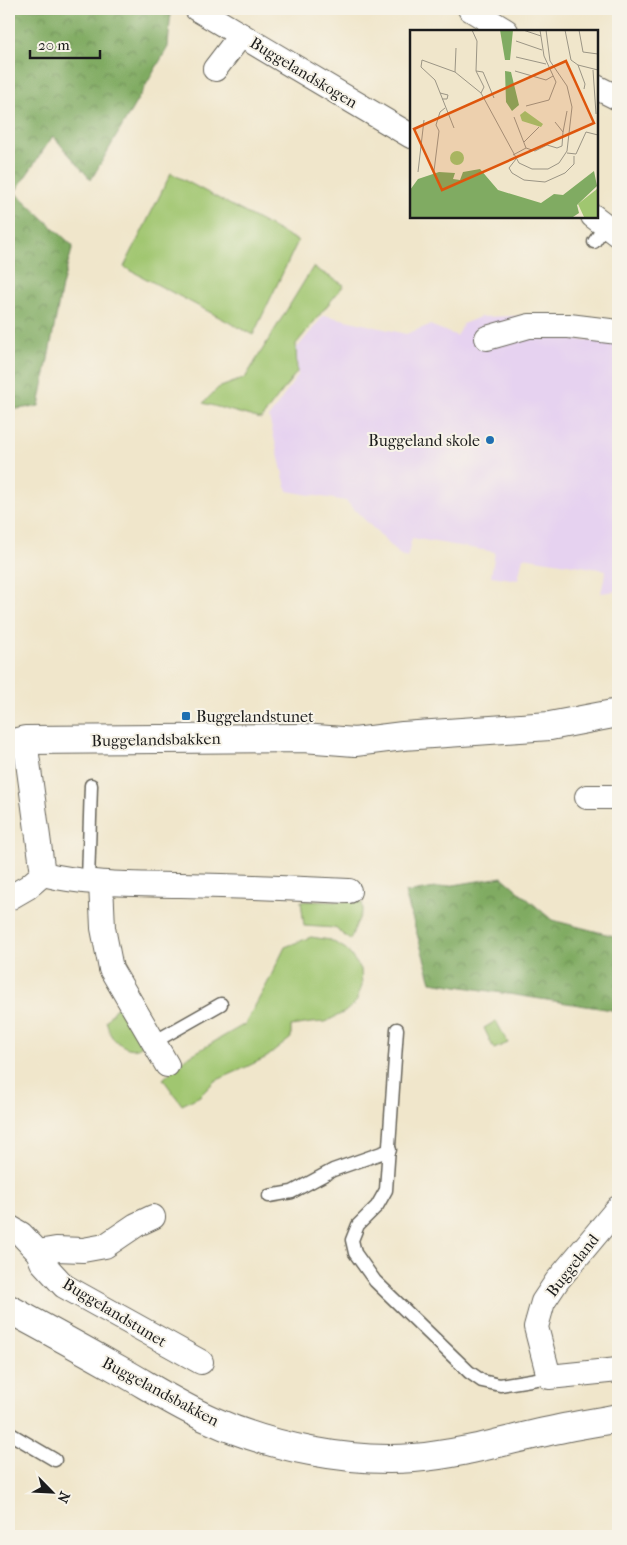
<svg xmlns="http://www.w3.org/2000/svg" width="627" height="1545" font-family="'IM FELL French Canon',serif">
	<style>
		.built { fill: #e6d2f0 }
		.forest { fill: url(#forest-crowns); stroke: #4e643f }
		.park { fill: #a0c670; stroke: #5e7146 }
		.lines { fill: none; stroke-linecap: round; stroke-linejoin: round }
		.lane-casing { stroke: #666359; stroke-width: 15 }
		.street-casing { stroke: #666359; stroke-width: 26 }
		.secondary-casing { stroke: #666359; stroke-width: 30 }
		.lane { stroke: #fff; stroke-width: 12 }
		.street { stroke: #fff; stroke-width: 24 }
		.secondary { stroke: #fff; stroke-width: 28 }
		.poi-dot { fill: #1f6fb2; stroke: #f7f3e8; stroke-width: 2 }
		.labels { text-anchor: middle; stroke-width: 4; stroke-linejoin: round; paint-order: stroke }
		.street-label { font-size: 16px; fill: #1c1c1c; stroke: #f7f3e8 }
		.poi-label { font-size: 16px; fill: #1c1c1c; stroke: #f7f3e8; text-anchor: end }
		.inset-road { fill: none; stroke: #9b9585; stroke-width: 1 }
		.view { fill: #de560d; fill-opacity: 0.15; stroke: #de560d; stroke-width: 2.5 }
		.inset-edge { fill: none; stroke: #1c1c1c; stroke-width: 2.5 }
	</style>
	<defs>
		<pattern id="forest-crowns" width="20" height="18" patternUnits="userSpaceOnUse" patternTransform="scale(1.25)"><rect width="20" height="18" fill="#80ab62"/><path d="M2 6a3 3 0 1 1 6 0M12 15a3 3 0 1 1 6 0" fill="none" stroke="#688a50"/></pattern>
	</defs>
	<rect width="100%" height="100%" fill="#f7f3e8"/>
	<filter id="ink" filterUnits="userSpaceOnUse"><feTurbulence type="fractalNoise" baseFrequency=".02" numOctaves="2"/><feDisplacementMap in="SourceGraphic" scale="10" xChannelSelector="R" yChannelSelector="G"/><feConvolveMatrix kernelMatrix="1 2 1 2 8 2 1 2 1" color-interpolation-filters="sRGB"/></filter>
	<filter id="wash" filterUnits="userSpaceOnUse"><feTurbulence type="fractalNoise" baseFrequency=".0096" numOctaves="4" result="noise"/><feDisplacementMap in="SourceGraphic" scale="20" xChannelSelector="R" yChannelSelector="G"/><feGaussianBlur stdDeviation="1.12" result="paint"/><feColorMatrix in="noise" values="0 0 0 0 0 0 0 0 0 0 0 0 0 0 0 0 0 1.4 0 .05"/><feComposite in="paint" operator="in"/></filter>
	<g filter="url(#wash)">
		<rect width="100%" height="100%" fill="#f0e6cb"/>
		<!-- built -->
		<polygon class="built" points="324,315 406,334 430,325 457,336 463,324 480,317 550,315 548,337 618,343 618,591 601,593 606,570 523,557 518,580 491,576 495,552 412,538 407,558 399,554 346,501 287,491 269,417 298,375 297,348"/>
		<!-- forest -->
		<g class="forest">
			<polygon points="9,9 171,9 168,47 91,180 53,136 15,192 73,246 62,286 39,406 9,410"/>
			<polygon points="502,877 552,920 618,937 618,1011 431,982 405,893"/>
		</g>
		<!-- park -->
		<g class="park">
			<polygon points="171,173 298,241 253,335 124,267"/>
			<polygon points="313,267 344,285 296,344 297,372 261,419 203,403 218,388 245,378"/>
			<polygon points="301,901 362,902 363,909 350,940 335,928 304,926"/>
			<polygon points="311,937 330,940 346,949 361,969 362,986 356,1002 345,1012 325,1022 311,1023 291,1026 291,1038 267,1057 240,1070 215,1081 200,1096 182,1105 163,1079 186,1058 245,1024 267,984 285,947"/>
			<path d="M122,1005L141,1040V1046C132,1053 119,1045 112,1037C109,1033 108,1026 106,1021L115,1009Z"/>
			<polygon points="496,1021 508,1043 494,1049 484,1028"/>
		</g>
	</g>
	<g filter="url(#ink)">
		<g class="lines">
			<defs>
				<g id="lane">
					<polyline points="594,242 605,226"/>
					<polyline points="88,881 91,785"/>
					<polyline points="397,1029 386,1190 377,1206 358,1225 352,1240 355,1253 375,1281 469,1372 482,1381 500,1385 549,1377"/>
					<polyline points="154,1042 221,1004"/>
					<polyline points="269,1196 292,1192 333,1170 390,1150"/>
					<polyline points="9,1433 55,1460"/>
				</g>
				<g id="street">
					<polyline points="197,9 411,136"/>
					<polyline points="470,9 506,31"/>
					<polyline points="215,69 241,35"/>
					<polyline points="596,87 618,98"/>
					<polyline points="593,216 618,235"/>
					<polyline points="487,338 529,326 569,326 618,332"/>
					<path d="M25,740L43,874C88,885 135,884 181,885C237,886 293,888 349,891"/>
					<polyline points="587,797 618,797"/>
					<polyline points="101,883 103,928 111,969 167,1065"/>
					<polyline points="9,898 28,887 43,874"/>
					<polyline points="618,1208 557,1281 543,1302 536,1327 549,1377 618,1370"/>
					<polyline points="9,1227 21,1234 38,1252 56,1249 83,1250 105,1246 136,1225 153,1217"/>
					<polyline points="38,1252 42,1262 64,1286 201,1362"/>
				</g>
				<g id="secondary">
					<polyline points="9,744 25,740 303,738 355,742 403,736 550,726 618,713"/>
					<path d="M9,1309C48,1330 86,1351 125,1373C153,1389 181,1407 211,1420C270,1447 349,1463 414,1458C464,1454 510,1439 559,1429C578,1425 598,1422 618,1418"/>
				</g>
			</defs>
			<!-- lane casing -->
			<use href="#lane" class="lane-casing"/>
			<!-- street casing -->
			<use href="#street" class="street-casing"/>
			<!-- secondary casing -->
			<use href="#secondary" class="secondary-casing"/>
			<!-- lane -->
			<use href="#lane" class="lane"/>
			<!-- street -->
			<use href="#street" class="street"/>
			<!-- secondary -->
			<use href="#secondary" class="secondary"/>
		</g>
	</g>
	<!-- markers -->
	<g class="poi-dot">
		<circle cx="490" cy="440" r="5"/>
		<rect x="181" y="711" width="10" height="10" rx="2.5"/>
	</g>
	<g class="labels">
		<!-- street labels -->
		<g class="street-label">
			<text transform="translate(304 72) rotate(31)" y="6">Buggelandskogen</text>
			<text transform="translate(156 739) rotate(-1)" y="6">Buggelandsbakken</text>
			<text transform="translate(572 1265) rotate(-52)" y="6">Buggeland</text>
			<text transform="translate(115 1312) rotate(31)" y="6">Buggelandstunet</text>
			<text transform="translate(161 1391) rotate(28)" y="6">Buggelandsbakken</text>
		</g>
		<!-- poi labels -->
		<g class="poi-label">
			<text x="480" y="446">Buggeland skole</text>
			<text x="196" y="722" text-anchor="start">Buggelandstunet</text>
		</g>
	</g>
	<!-- overview -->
	<g transform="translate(410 30)">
		<rect width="188" height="188" fill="#f0e6cb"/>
		<path d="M187,159V187H174L168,174Z" fill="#a0c670"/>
		<path d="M90,0H103L100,30H95ZM95,41L101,42L109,75L102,81L96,72ZM70,139L88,160L131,173L144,164L153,165L184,141L187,156L167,175L169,183L163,187H0V160L8,149L29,142L45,143L43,149L50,150L53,142Z" fill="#80ab62"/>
		<path d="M115,81L133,94L131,97L112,91L110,85ZM40 128a7 7 0 1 1 14 0a7 7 0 1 1-14 0Z" fill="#a0c670"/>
		<path class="inset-road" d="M62,0L67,11L66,41L74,57L71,63M113,0L131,6M155,0L161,30L168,35L188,40M169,0L173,22L188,24M106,11L132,20M106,27L136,34M12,30L45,42L71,63L109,133L122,139H138L149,133L157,121L162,77L157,56L140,31L136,0M12,30L11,37L25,50L44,98M168,35L175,54L174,59M183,40L186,84M66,41L73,42L84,68M105,41L136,50L143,46M45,42L46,18M30,63L38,65L37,69H32M116,76L139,70L146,52L134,26L130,0M153,102L157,81M114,112L129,97M116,118L125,121L137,115L147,118L152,116L153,102L145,92M157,123L166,124L176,102L188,105M103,125L116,118L104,87M106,129L99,138L102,143L114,150L135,152L155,143L164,134V126M24,141L29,101L26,95L30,82L35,78M8,142L14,90"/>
		<path class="view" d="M156,31L184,93L32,160L4,99Z"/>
		<rect width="188" height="188" class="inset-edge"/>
	</g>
	<!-- margin -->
	<rect width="627" height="1545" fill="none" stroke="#f7f3e8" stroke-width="30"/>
	<!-- north arrow -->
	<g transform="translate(52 1492) rotate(114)" stroke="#f7f3e8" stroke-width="4" paint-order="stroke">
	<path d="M0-4L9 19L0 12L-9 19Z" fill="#1c1c1c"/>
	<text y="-8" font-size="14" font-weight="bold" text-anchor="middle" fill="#1c1c1c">N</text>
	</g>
	<!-- scale -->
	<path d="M30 50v8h70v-8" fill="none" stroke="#1c1c1c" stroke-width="2.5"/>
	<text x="38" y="50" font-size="15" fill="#1c1c1c" stroke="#f7f3e8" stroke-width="4" paint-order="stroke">20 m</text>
</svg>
